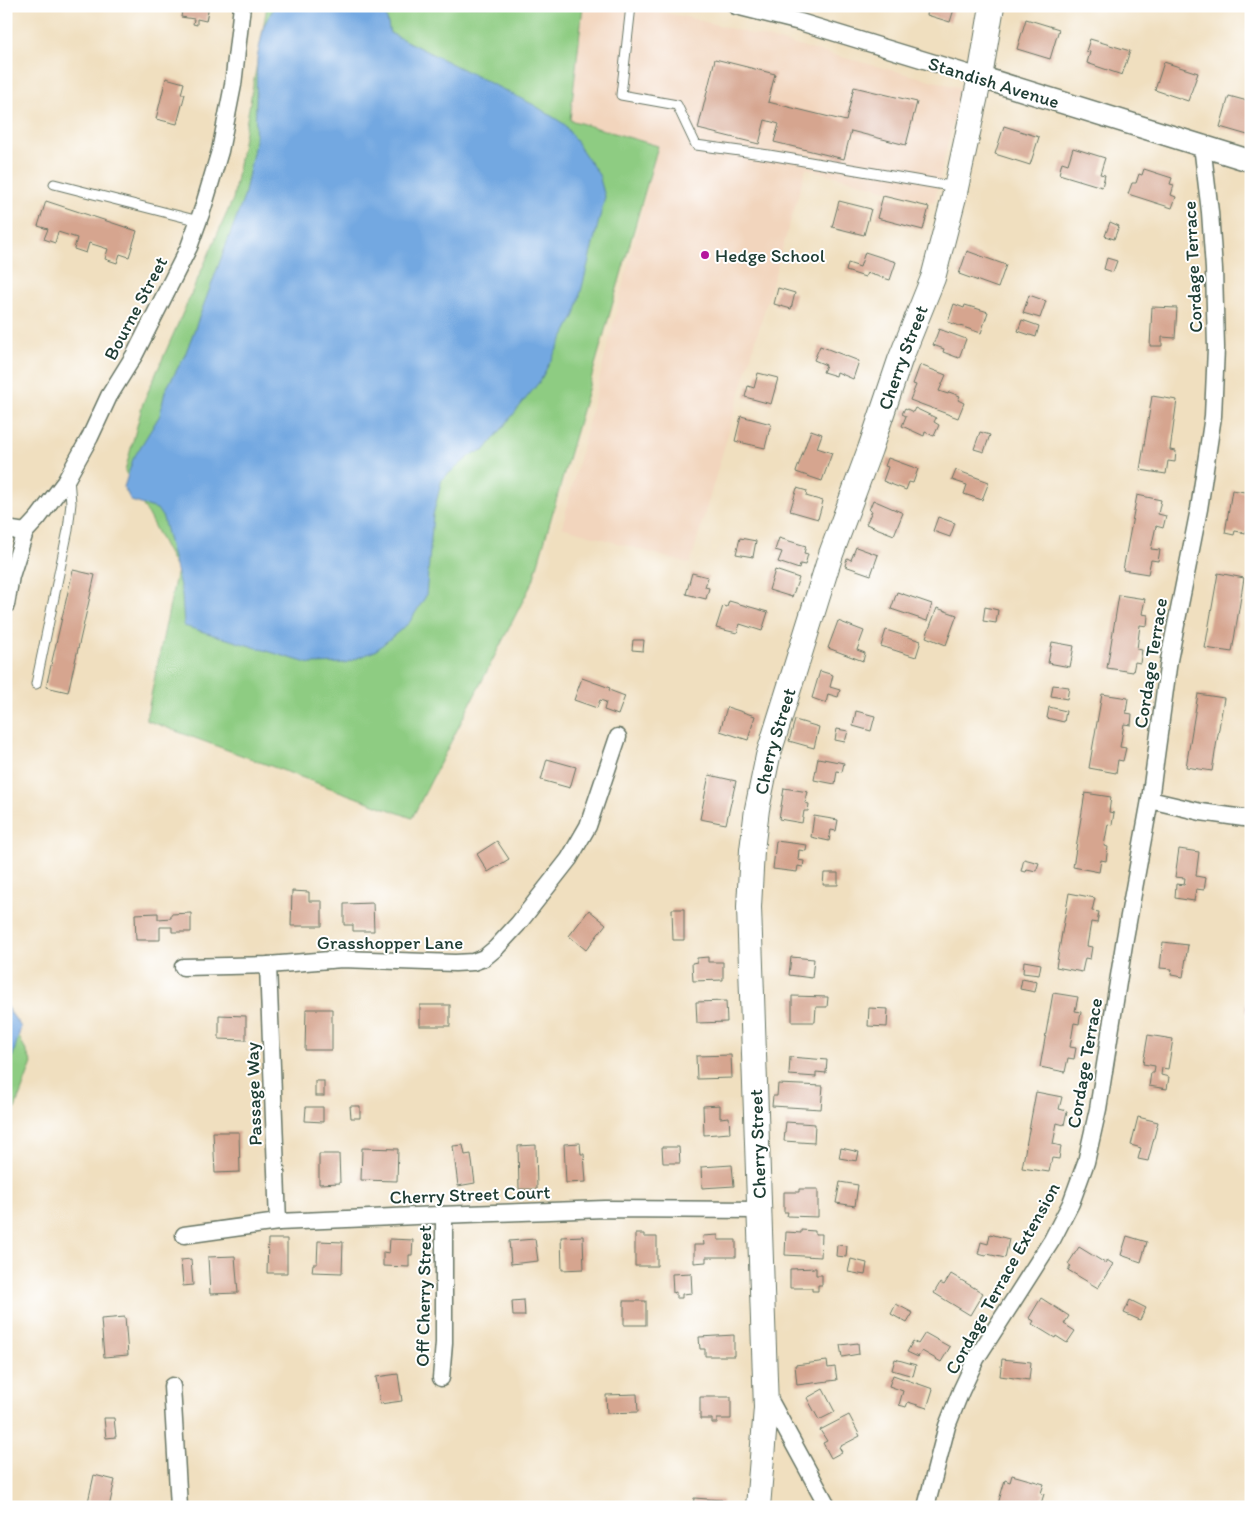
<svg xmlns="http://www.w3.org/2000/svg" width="1257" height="1513" font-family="Itim,sans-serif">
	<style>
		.built { fill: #f2d5bd }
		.green { fill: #8ecc82; stroke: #56845b }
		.water { fill: #73a8e1; stroke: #49728a }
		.building { fill: #d6a58f }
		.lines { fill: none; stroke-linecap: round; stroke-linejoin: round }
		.service-casing { stroke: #687665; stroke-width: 11 }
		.minor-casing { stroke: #687665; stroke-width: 19 }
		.tertiary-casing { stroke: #687665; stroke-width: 24 }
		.secondary-casing { stroke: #687665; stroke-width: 26 }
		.service { stroke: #fff; stroke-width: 9 }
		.minor { stroke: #fff; stroke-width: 16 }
		.tertiary { stroke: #fff; stroke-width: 21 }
		.secondary { stroke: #fff; stroke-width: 24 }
		.poi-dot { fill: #b5179e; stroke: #fff; stroke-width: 2 }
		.labels { text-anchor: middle; stroke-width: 4; stroke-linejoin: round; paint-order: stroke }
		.street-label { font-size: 19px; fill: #1f3d34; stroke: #fff }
		.poi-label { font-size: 19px; fill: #1f3d34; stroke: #fff; text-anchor: start }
	</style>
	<rect width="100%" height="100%" fill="#fff"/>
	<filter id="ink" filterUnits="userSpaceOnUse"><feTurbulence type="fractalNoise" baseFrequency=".02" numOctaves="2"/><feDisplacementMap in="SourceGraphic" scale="10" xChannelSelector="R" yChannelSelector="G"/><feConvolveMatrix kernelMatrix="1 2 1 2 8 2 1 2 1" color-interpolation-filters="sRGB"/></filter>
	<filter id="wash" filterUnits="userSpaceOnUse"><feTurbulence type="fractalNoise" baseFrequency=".0096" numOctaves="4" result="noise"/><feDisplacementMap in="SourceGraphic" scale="20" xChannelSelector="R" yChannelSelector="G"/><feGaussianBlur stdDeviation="1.12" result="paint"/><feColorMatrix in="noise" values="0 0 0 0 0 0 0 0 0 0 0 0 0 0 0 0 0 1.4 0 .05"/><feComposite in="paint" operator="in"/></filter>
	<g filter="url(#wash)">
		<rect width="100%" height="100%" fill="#f0dfbf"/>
		<!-- built -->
		<polygon class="built" points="583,6 632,6 686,17 961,88 934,203 806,168 690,564 562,527 658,146 570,120"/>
		<!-- green -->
		<g class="green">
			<polygon points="267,6 583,6 570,120 658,146 533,581 412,818 146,720 177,570 125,471 143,403 233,199"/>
			<polygon points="6,1011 32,1063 6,1133"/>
		</g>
		<!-- water -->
		<g class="water">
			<polygon points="275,6 380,6 386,15 390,33 534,105 564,124 599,175 605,197 575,315 540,381 484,451 474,453 442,479 433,515 426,596 409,623 375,651 345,663 310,664 184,626 182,594 163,518 157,509 131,501 124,487 133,459 160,415 165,391 185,355 244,197 255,143 257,58 264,25"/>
			<polygon points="6,1006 21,1027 12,1059 6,1066"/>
		</g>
		<g id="blocks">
			<!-- building -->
			<g class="building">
				<polygon points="183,6 209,6 206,21 197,19 197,25 193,24 194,19 181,17"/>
				<polygon points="929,6 955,6 950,22 927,15"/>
				<polygon points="1026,19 1059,29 1050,59 1017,49"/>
				<polygon points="1090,39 1130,51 1122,75 1087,63 1090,52 1086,51"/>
				<polygon points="715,59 775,74 768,102 846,121 854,87 917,102 906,145 851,131 844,159 774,142 779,124 765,120 759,144 698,129"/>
				<polygon points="1164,62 1198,73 1188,101 1155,90"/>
				<polygon points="166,78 184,83 181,94 185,94 177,124 156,119"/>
				<polygon points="1229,96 1251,102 1251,136 1220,127"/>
				<polygon points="1004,126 1039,137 1030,165 995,154"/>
				<polygon points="1073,148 1105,158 1100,174 1105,175 1102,187 1059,174 1062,162 1068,164"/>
				<polygon points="1144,169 1172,178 1170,184 1174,185 1171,195 1176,197 1172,208 1128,194 1132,183 1136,183 1139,174 1142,175"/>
				<polygon points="883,196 929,207 923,230 877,218"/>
				<polygon points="46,201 137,231 129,257 120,254 117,263 105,259 108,249 89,243 86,253 74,249 77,238 58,232 55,243 44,239 48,229 38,226"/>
				<polygon points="839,201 871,209 864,235 832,227"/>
				<polygon points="1110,222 1119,226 1114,239 1105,236"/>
				<polygon points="967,251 1006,265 998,288 959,274"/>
				<polygon points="865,252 896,262 890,280 867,273 865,277 846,271 848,263 860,267"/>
				<polygon points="1107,258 1117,261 1113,272 1104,269"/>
				<polygon points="778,288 795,293 791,309 774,304"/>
				<polygon points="1029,295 1046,301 1040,318 1023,313"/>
				<polygon points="954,304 964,308 965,305 988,312 981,333 948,322"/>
				<polygon points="1152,307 1177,308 1175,338 1162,337 1162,346 1150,346"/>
				<polygon points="1022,320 1039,326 1036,337 1018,331"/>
				<polygon points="939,329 966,339 959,358 943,352 944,349 933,345"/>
				<polygon points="820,346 859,361 853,379 837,372 836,376 823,372 826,365 814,360"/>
				<polygon points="920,365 946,375 939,391 948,394 949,392 960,396 958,400 964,403 958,418 910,400 916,385 913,384"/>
				<polygon points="758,373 778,378 771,404 745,397 748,386 754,388"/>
				<polygon points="1152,396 1177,400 1170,450 1176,451 1175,462 1168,461 1166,474 1140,470"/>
				<polygon points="905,408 913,412 915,408 936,418 934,422 939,425 934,436 925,432 924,436 902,426 906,416 902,414"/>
				<polygon points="741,416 771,424 765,448 735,441"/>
				<polygon points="811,430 822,434 817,448 832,453 822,481 796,472"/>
				<polygon points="980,432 990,435 984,452 974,449"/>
				<polygon points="888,458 918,469 913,483 909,482 906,490 883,481 888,467 885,466"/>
				<polygon points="956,470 989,482 982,500 964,494 967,485 952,480"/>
				<polygon points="797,488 807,491 806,496 823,501 818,519 790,511"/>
				<polygon points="1232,490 1251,493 1251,507 1246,533 1235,531 1234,535 1225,533"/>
				<polygon points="1137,495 1161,500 1158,514 1166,516 1163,528 1156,526 1151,549 1160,550 1158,561 1151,560 1148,574 1123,570"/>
				<polygon points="873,500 903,513 894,535 866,524 872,511 869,510"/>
				<polygon points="938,517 955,523 950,537 933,531"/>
				<polygon points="740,538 756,541 753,557 736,554"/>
				<polygon points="779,538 806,546 804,553 808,554 805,565 800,564 799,569 778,562 782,552 775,550"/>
				<polygon points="856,547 878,555 871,575 845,566 847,558 851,560"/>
				<polygon points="73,570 95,575 68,692 46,687"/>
				<polygon points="775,570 799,578 792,597 769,590"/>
				<polygon points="692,573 708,577 705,587 709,588 706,599 686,594"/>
				<polygon points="1218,573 1244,578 1232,652 1205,648"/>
				<polygon points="897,592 932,604 927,621 891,609"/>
				<polygon points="1119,595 1145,599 1142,614 1148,615 1147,626 1140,625 1137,649 1142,650 1140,663 1135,662 1133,672 1107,668"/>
				<polygon points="729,601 768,612 762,631 740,624 737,633 716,628 723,606 727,607"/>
				<polygon points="985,607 998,610 996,623 983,621"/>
				<polygon points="937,608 957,615 946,645 926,637"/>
				<polygon points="838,621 864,631 857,650 865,653 863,661 828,648"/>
				<polygon points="886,630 921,641 916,657 881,646"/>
				<polygon points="633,640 644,640 643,651 632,650"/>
				<polygon points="1052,642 1074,646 1070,667 1048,663"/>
				<polygon points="820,671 833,675 830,687 840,690 838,697 828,694 826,703 812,698"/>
				<polygon points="582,678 610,688 609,690 625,696 618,715 604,710 606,702 600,700 597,708 574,700"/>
				<polygon points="1053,685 1069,687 1067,699 1051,696"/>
				<polygon points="1102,694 1128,698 1126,713 1132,714 1131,725 1124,724 1120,747 1126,748 1123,761 1118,760 1116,773 1089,768"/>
				<polygon points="1198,694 1224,698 1212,771 1186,767"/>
				<polygon points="727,707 755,716 748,740 720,731"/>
				<polygon points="1049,707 1066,711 1064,722 1047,718"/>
				<polygon points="856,711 875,716 871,731 853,726"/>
				<polygon points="795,720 819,727 814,748 789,741"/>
				<polygon points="837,729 848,731 845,742 835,740"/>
				<polygon points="818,758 844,763 842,772 837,771 835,784 814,780"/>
				<polygon points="547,759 576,767 570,788 541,780"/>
				<polygon points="709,775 736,781 726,824 700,819"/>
				<polygon points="784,788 808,792 805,803 809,804 808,811 804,811 802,823 779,819"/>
				<polygon points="1085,793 1111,797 1109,812 1114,813 1112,825 1108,824 1104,846 1108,847 1106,861 1101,860 1099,872 1073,867"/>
				<polygon points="814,816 838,820 836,831 831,830 829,841 811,837"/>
				<polygon points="497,841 509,859 488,872 477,854"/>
				<polygon points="776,841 807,845 806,851 799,850 798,860 804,861 803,867 798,866 797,872 773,869"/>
				<polygon points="1179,849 1199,852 1196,876 1206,878 1204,890 1196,889 1194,901 1175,898 1176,884 1184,885 1185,878 1175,877"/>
				<polygon points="1024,859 1039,863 1036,871 1027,869 1026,872 1021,871"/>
				<polygon points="824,873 838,873 838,885 823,885"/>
				<polygon points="292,891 309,892 309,901 322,901 322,926 291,926"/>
				<polygon points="1069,893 1095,898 1092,911 1099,912 1097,923 1091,922 1087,946 1092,947 1090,959 1085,958 1082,972 1056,967"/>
				<polygon points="373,903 374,931 353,931 353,925 344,925 344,904"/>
				<polygon points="672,909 684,909 684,940 673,940"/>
				<polygon points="589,910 606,924 586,950 569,936"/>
				<polygon points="158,913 158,919 171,918 171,914 191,913 191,932 172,932 172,927 160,927 160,940 136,940 135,914"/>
				<polygon points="1163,942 1188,945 1183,977 1171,975 1172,969 1160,968"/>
				<polygon points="708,957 708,962 723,962 723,980 693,981 692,963 697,962 697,958"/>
				<polygon points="791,957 814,959 812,978 789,975"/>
				<polygon points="1024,961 1041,964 1039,975 1023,973"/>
				<polygon points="1022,979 1037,982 1035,992 1020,989"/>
				<polygon points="1247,992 1251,993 1251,1012 1245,1012"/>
				<polygon points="1053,993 1078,997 1075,1011 1081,1012 1079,1024 1074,1023 1070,1047 1076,1048 1074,1059 1068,1058 1065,1072 1040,1067"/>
				<polygon points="792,996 828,997 827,1007 816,1007 815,1022 792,1022"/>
				<polygon points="726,1001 727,1022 697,1023 696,1002"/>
				<rect x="420" y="1005" width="30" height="21"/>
				<polygon points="869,1008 888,1009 887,1027 868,1026"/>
				<polygon points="306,1009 332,1009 332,1050 305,1050"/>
				<polygon points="219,1015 246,1016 246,1040 219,1039"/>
				<polygon points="1148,1035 1173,1039 1168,1069 1162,1068 1161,1075 1169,1077 1167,1089 1149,1086 1151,1073 1154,1073 1155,1066 1143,1064"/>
				<polygon points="731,1055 732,1078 697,1079 696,1056"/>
				<polygon points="790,1057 827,1060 826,1073 816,1072 816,1077 789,1075"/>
				<rect x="315" y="1081" width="9" height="15"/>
				<polygon points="778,1084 823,1086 821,1109 772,1106 773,1096 777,1096"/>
				<polygon points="1036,1092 1062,1097 1059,1109 1067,1111 1064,1125 1057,1123 1053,1144 1061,1146 1059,1159 1052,1158 1049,1172 1022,1168"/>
				<polygon points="720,1105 720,1118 729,1117 730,1133 704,1135 703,1106"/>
				<polygon points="350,1106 360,1106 360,1118 351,1118"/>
				<polygon points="306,1107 323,1107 323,1122 305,1121"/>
				<polygon points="1138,1117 1158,1122 1148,1161 1138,1159 1141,1148 1131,1145"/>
				<polygon points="786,1122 815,1124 814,1143 784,1141"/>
				<polygon points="213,1132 239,1132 240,1172 215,1173"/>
				<polygon points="580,1143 581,1154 584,1154 586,1182 566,1183 564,1144"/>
				<polygon points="463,1145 465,1155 471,1154 475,1183 458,1186 453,1146"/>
				<polygon points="536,1145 537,1189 519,1189 518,1146"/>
				<polygon points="662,1147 679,1147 680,1163 663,1163"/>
				<polygon points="362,1148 398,1149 397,1181 361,1180"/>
				<polygon points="841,1148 859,1152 857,1161 839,1158"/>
				<polygon points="319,1154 339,1154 340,1183 319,1184"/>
				<polygon points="732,1165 734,1186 702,1188 701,1167"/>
				<polygon points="840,1182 858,1185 855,1206 836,1203"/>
				<polygon points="799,1189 818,1189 818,1217 787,1216 788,1212 784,1212 784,1192 799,1192"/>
				<polygon points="801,1230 815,1231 815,1234 822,1234 821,1257 785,1255 786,1232 801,1233"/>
				<polygon points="635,1234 644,1234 644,1237 657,1237 657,1266 635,1266"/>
				<polygon points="990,1234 1009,1239 1005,1258 987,1254 986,1256 978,1254 981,1242 988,1244"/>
				<polygon points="718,1235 718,1240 736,1240 736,1257 706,1257 706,1262 694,1263 694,1245 704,1245 703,1236"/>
				<polygon points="583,1236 584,1269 562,1270 561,1237"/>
				<polygon points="1127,1236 1147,1242 1141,1262 1121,1255"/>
				<polygon points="268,1239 287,1239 287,1273 267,1273"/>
				<polygon points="390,1239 413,1240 412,1255 409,1255 409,1267 383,1266 383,1252 389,1253"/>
				<polygon points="535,1239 538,1261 511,1264 509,1241"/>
				<polygon points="318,1241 343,1242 342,1273 312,1272 313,1264 317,1264"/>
				<polygon points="837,1245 847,1246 846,1257 836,1256"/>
				<polygon points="1079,1247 1105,1263 1107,1260 1113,1264 1098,1288 1068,1270 1071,1266 1068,1264"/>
				<polygon points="235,1256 238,1293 210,1294 208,1257"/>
				<polygon points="191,1259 193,1285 183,1286 181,1260"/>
				<polygon points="851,1259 867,1263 865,1275 848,1272"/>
				<polygon points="816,1268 816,1275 822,1275 822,1285 818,1285 818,1291 812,1291 812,1288 790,1288 790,1269"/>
				<polygon points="691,1273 692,1293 682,1294 682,1298 676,1298 676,1292 673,1293 672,1274"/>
				<polygon points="951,1274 983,1293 970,1315 934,1293 940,1283 944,1285"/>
				<polygon points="1041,1298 1069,1316 1064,1324 1075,1331 1067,1343 1056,1336 1055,1338 1032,1324 1034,1321 1029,1318"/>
				<polygon points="524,1300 525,1316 513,1316 512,1301"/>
				<polygon points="1130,1300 1146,1308 1140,1320 1124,1313"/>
				<rect x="624" y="1301" width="22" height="24"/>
				<polygon points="896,1304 913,1313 907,1323 891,1314"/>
				<polygon points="125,1317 128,1355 104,1357 101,1319"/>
				<polygon points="925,1333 950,1347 941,1362 922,1351 918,1357 907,1352 913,1341 918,1344"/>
				<polygon points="734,1335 734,1356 705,1356 705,1349 700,1349 699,1337"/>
				<polygon points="858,1343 859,1354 842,1357 840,1345"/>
				<polygon points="895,1359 916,1365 913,1376 892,1370"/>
				<polygon points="1002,1359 1031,1362 1029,1380 1000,1376"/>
				<polygon points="827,1361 828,1368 835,1367 837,1380 797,1385 795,1365"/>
				<polygon points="398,1374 402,1401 380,1404 376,1377"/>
				<polygon points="893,1375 933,1389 927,1408 908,1402 906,1407 899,1405 903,1391 889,1386"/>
				<polygon points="823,1389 835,1412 819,1420 807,1398"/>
				<polygon points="637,1394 638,1412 607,1413 606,1395"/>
				<polygon points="700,1397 731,1397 731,1419 717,1419 717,1423 712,1423 712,1419 700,1419"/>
				<polygon points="849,1415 860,1436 839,1447 842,1452 831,1458 823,1443 827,1441 820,1430"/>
				<polygon points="104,1418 114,1418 116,1437 106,1438"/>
				<polygon points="94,1475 115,1480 109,1507 88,1502"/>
				<polygon points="1012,1475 1044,1484 1041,1493 1044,1494 1040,1507 1004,1507 998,1504 1005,1480 1010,1482"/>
				<polygon points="694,1498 722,1500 722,1507 693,1507"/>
			</g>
		</g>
	</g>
	<g filter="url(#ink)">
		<use href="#blocks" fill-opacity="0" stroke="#687665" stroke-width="1"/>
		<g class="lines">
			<defs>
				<g id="service">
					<polyline points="631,6 621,95 677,105 696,145 769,155 956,187"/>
					<polyline points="54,184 199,221"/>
					<polyline points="36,684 68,530 71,503 69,478"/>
				</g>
				<g id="minor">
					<polyline points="736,6 800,22 980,77"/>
					<polyline points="6,529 25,532"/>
					<polyline points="6,605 11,576 25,532 38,518 65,482 90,437 109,396 135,354 189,247 203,208 220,151 233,85 242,6"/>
					<polyline points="1150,800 1201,812 1251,819"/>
					<polyline points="268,965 278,1222"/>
					<polyline points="183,967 268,965 342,959 455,963 473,962 484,958 496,948 518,924 569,859 588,826 618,737"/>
					<polyline points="184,1235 278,1222 439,1215 605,1209 759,1210"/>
					<polyline points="441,1378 444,1343 444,1215"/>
					<polyline points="172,1386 179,1507"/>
					<polyline points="767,1395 828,1507"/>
					<polyline points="926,1507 947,1426 961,1391 976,1359 1052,1240 1071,1203 1086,1162 1098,1109 1125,938 1150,800 1169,660 1199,509 1213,416 1216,348 1214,269 1210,212 1202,145"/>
				</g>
				<polyline id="tertiary" points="980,77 1251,161"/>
				<g id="secondary">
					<path id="s1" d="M758,1507L766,1408L749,907L752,850L757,809L768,756L831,554L870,449L900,360L933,278L954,197L980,77L992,6"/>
				</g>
			</defs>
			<!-- service casing -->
			<use href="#service" class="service-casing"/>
			<!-- minor casing -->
			<use href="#minor" class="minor-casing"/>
			<!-- tertiary casing -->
			<use href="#tertiary" class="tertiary-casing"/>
			<!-- secondary casing -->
			<use href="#secondary" class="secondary-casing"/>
			<!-- service -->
			<use href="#service" class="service"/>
			<!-- minor -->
			<use href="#minor" class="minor"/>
			<!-- tertiary -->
			<use href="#tertiary" class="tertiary"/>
			<!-- secondary -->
			<use href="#secondary" class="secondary"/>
		</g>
	</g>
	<!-- markers -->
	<circle class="poi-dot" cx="705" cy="255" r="5"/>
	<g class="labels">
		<!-- street labels -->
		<g class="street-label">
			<text transform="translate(994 82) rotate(17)" y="7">Standish Avenue</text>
			<text transform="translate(1192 267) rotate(-93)" y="7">Cordage Terrace</text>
			<text transform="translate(135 308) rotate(-62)" y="7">Bourne Street</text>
			<text dy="7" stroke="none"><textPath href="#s1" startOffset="1174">Cherry Street</textPath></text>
			<text transform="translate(1150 663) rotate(-81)" y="7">Cordage Terrace</text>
			<text dy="7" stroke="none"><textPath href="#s1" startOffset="769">Cherry Street</textPath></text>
			<text x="390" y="949">Grasshopper Lane</text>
			<text transform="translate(1084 1063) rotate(-80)" y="7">Cordage Terrace</text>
			<text transform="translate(253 1094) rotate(-92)" y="7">Passage Way</text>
			<text transform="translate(757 1144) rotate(-92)" y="7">Cherry Street</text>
			<text transform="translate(470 1194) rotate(-2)" y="7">Cherry Street Court</text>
			<text transform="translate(1002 1278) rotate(-61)" y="7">Cordage Terrace Extension</text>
			<text transform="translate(423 1296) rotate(-89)" y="7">Off Cherry Street</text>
		</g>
		<!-- poi labels -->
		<g class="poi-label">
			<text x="715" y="262">Hedge School</text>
		</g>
	</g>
	<!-- margin -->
	<rect width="1257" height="1513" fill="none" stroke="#fff" stroke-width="25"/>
</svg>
